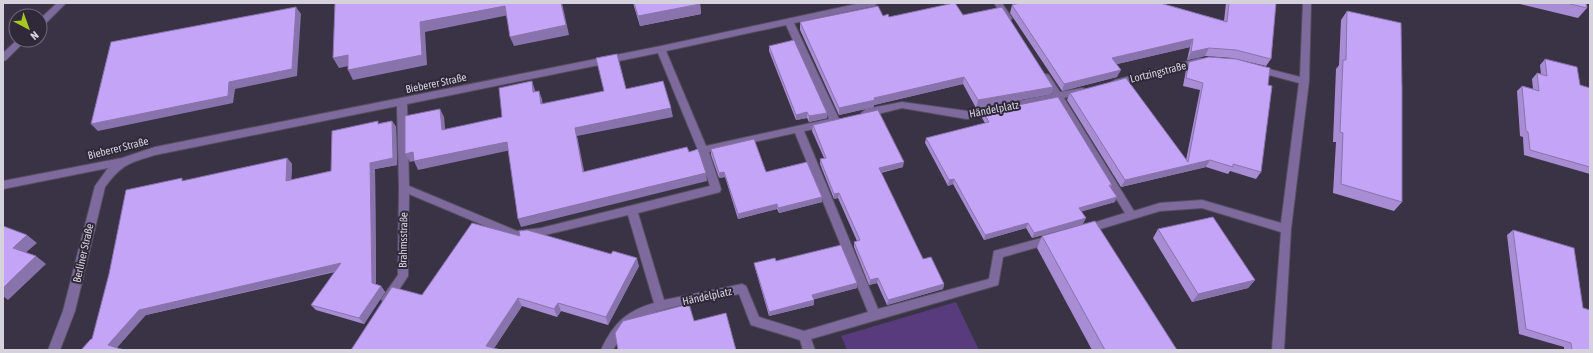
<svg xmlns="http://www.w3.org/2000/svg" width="1593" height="353" font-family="'Asap Condensed',sans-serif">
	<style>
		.green { fill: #573b7d }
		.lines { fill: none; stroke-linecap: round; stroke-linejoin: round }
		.minor-casing { stroke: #554f60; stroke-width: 2 }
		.minor { fill: #7e6a9d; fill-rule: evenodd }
		.wall { fill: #a98dd4 }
		.shaded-wall { fill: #8973ac }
		.building { fill: #c4a4f6; stroke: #8973ac }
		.labels { text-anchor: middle; stroke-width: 4; stroke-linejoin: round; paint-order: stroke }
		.street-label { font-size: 11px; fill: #d5d1dd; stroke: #2f293a }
	</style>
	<rect width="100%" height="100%" fill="#393345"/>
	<!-- green -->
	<polygon class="green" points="956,302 979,350 847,350 841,336"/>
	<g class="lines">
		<defs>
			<g id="minor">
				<polygon points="57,3 66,3 43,26 40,27 40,19"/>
				<path d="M861,3H878L874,6L794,23L840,121L835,125L804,131L878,309L989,279L994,251L1052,235L1056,236L1057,239L1056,242L1003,257L998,285L811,339L815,350H803L800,340L751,325L739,294C712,300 652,307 633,323C624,330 619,340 613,350H601C613,324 626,311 654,303L628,215L541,236L516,239L409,194L408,276L391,302L387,304L383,302L381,299L398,275L399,188L397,106L155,155C129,163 122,164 105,187L75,311L60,350H48L63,311L95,186L108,168L3,189V181L122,158L155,147L661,46ZM786,25L829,119L706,146L666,51ZM658,53L698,150L710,186L541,228L517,231L409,186L407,104ZM795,133L868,312L804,331L759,317L746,286L742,284L664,300L638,213L720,192L721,189L709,152Z"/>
				<polygon points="994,3 1002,3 1012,18 1011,20 1005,20"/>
				<polygon points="1303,3 1311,3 1309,81 1291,229 1284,350 1272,350 1281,232 1202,208 1160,211 1087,233 1083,232 1082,229 1083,226 1125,213 1055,100 967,119 902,108 866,117 861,113 866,109 902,102 967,111 1052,94 1041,77 1046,74 1049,75 1060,92 1082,88 1085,89 1087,91 1085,93 1064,98 1134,211 1160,203 1202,200 1281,223 1299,83 1254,71 1252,69 1257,66 1300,77"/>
				<polygon points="17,40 26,40 6,60 3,61 3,53"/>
				<polygon points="1200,58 1203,59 1204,61 1203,63 1115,86 1110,83 1115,80"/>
			</g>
		</defs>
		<!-- minor casing -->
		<use href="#minor" class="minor-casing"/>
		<!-- minor -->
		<use href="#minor" class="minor"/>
	</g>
	<!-- wall -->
	<g class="wall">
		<polygon points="633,3 700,3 701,14 640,26"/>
		<polygon points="1012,3 1160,3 1224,21 1226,3 1276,3 1271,59 1266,66 1232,58 1205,56 1187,60 1190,47 1117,64 1117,77 1062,91 1010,13 1012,5 1013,4"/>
		<polygon points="1516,3 1586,3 1587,8 1578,18"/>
		<polygon points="1347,11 1402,202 1394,211 1333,193 1336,142 1333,142 1336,69 1339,65 1341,20"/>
		<polygon points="963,15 1053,87 1051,94 976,108 963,84 874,105 874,107 839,115 800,30 800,22 883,16 889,17"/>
		<polygon points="769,46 827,113 827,118 809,122 807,118 796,120 769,51"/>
		<polygon points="1209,57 1261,172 1256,179 1230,171 1228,174 1206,167 1121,187 1067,100 1070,93 1186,160 1200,90 1183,86 1186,70 1189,62"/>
		<polygon points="1545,59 1580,85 1590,90 1590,174 1524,155 1523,137 1520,136 1517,91 1522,86 1533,89 1532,79 1537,73 1541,74 1540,65"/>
		<polygon points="983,112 1112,185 1110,187 1115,202 1081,211 1083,224 1032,238 1026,228 984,240 953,184 948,186 925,143 926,138 985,123 982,118"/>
		<polygon points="392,121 396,127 397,165 375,169 376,284 381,286 385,292 364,324 316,310 311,305 335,272 146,315 92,339 185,181 287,158 292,164 291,180 331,171 380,123"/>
		<polygon points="813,125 903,167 881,173 923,259 944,284 943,289 887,305 877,283 869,285 854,247 854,242 857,241 838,198 834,199 820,164 820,159 824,158 812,131"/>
		<polygon points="711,149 766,172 822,197 822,202 779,213 777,209 738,219 725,177 719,178 711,155"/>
		<polygon points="1158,229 1255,280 1248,288 1192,302 1153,238"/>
		<polygon points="1513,230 1583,308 1590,350 1564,350 1564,347 1519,334 1507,235"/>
		<polygon points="520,236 639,266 608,325 561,311 557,317 522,306 494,348 351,350 422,295"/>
		<polygon points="1042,236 1177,350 1092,350 1037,248"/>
		<polygon points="776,261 857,283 857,288 814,299 814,305 769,316 755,268 754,263"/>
	</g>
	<!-- shaded-wall -->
	<g class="shaded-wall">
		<polygon points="561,3 562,3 569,35 514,46 510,37"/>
		<polygon points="700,4 701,14 640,26 638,16"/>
		<polygon points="505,6 509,15 425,32 427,65 353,80 348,70 420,22"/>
		<polygon points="296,7 301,14 297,76 235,89 233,103 98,131 91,124 229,82"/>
		<polygon points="1193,39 1190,47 1109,66 1112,58"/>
		<polygon points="1209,48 1205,56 1187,60 1191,52"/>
		<polygon points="348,55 353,65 339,68 333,58"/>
		<polygon points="1121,70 1117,77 1062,91 1064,84"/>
		<polygon points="964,77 963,84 874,105 874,107 839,115 839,108 874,98"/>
		<polygon points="532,81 535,90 536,101 533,92"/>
		<polygon points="1053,87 1051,94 976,108 978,100"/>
		<polygon points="539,91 542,99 544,112 541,104"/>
		<polygon points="671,108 673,117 577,136 586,180 583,172 575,128"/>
		<polygon points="440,109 444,117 446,138 442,130"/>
		<polygon points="807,112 807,118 796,120 796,115"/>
		<polygon points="827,113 827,118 809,122 809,116"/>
		<polygon points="392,121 396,127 397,165 375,169 376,289 372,283 370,163"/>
		<polygon points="507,142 511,150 418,170 414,161"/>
		<polygon points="413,152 418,160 410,162 405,154"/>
		<polygon points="287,158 292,164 291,188 286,181"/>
		<polygon points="1210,160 1206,167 1121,187 1125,180"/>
		<polygon points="904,162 903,167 878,173 879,168"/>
		<polygon points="724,172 725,177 719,178 719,173"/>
		<polygon points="706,173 707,181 521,227 518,219"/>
		<polygon points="954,179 953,184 948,186 949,180"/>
		<polygon points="839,193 838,198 834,199 834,194"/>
		<polygon points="822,197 822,202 779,213 778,208"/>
		<polygon points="1117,197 1115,202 1077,213 1079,208"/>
		<polygon points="777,204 777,209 738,219 738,214"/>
		<polygon points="1086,218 1083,224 1032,238 1034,233"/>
		<polygon points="1028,223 1026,228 984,240 985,235"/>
		<polygon points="27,235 37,243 23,255 13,248"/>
		<polygon points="36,256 46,264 8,300 3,296 3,288"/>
		<polygon points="637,258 639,266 608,325 606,317"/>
		<polygon points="341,263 345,269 146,315 115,350 108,345 139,310"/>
		<polygon points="878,278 877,283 869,285 870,280"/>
		<polygon points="1255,280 1248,288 1192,302 1198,294"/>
		<polygon points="857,283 857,288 812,300 812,295"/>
		<polygon points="944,284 943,289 887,305 888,300"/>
		<polygon points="381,286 385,292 364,324 359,318"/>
		<polygon points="518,298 522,306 493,350 486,346"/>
		<polygon points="814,300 814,305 769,316 769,312"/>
		<polygon points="558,303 561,311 557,317 554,309"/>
	</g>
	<!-- building -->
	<g class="building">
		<polygon points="335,3 561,3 566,25 510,37 505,6 420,22 422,55 348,70 348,55 333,58"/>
		<polygon points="634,3 700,3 700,4 638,16"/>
		<polygon points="954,3 955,3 963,15 1002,7 1053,87 978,100 964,77 874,98 875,100 839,108 800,22 878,6 883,16 888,14 889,17"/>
		<polygon points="1020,3 1160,3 1227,22 1229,3 1276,3 1271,59 1236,50 1209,48 1191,52 1193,39 1112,58 1121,70 1064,84 1012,5"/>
		<polygon points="1566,3 1586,3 1587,8"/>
		<polygon points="296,7 292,69 229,82 228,96 91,124 111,42"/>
		<polygon points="1347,11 1401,23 1402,89 1402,202 1341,184 1343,133 1340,132 1343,60 1346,60"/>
		<polygon points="794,40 827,113 809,116 807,112 796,115 769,46"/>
		<polygon points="617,54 626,89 663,81 671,108 575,128 583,172 687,147 689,152 698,149 706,173 518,219 507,142 414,161 413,152 405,154 405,116 440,109 442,130 502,117 499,88 532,81 533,92 539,91 541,104 604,91 596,58"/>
		<polygon points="1209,57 1236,59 1270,68 1268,85 1272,86 1261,172 1233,164 1233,167 1210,160 1125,180 1070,93 1126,78 1188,162 1203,83 1186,78 1189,62"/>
		<polygon points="1545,59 1577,67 1580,85 1590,88 1590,167 1530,150 1528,132 1526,131 1522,86 1539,91 1537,73 1547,76"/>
		<polygon points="1058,97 1112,185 1109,185 1117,197 1079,208 1086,218 1034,233 1028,223 985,235 954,179 949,180 926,138 989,122 983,112"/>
		<polygon points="878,110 904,162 879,168 923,259 931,257 944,284 888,300 878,278 870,280 854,242 860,240 839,193 834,194 820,159 826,158 813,125"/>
		<polygon points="378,121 378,124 392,121 393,158 370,163 372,283 381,286 359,318 311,305 341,263 139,310 108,345 124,350 81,350 91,339 92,339 109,274 126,190 182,178 182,181 287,158 286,181 331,171 332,131"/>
		<polygon points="754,139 766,172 807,162 822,197 778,208 777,204 738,214 724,172 719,173 711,149"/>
		<polygon points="1213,217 1255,280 1198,294 1158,229"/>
		<polygon points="1095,221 1177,350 1105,350 1042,236"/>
		<polygon points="472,223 520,236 519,231 527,230 611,254 613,251 637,258 606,317 558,303 554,309 518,298 486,346 501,350 351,350 392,287 422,295"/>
		<polygon points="3,226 27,235 13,248 36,256 3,288"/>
		<polygon points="1513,230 1574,248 1583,308 1590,310 1590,350 1572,350 1571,343 1526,329"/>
		<polygon points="841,245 857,283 812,295 814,300 769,312 754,263 775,258 776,261"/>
		<polygon points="689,304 694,321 726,313 736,350 618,350 615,333 623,321"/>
	</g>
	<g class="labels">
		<!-- street labels -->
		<g class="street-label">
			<text transform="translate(1158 72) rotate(-14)" y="4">Lortzingstraße</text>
			<text transform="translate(436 83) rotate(-12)" y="4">Bieberer Straße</text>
			<text transform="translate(994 109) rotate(-11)" y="4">Händelplatz</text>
			<text transform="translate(118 148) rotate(-14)" y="4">Bieberer Straße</text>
			<text transform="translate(403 240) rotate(-89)" y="4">Brahmsstraße</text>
			<text transform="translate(83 253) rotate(-77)" y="4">Berliner Straße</text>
			<text transform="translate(707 296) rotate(-12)" y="4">Händelplatz</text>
		</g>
	</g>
	<!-- border -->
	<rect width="1593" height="353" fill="none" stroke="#d5d1dd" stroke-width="8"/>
	<!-- north arrow -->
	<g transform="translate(28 28) rotate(139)"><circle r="19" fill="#2f293a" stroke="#716c7b"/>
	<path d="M0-3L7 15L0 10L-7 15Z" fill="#a6c821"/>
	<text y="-6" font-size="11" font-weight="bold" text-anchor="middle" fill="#d5d1dd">N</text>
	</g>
</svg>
